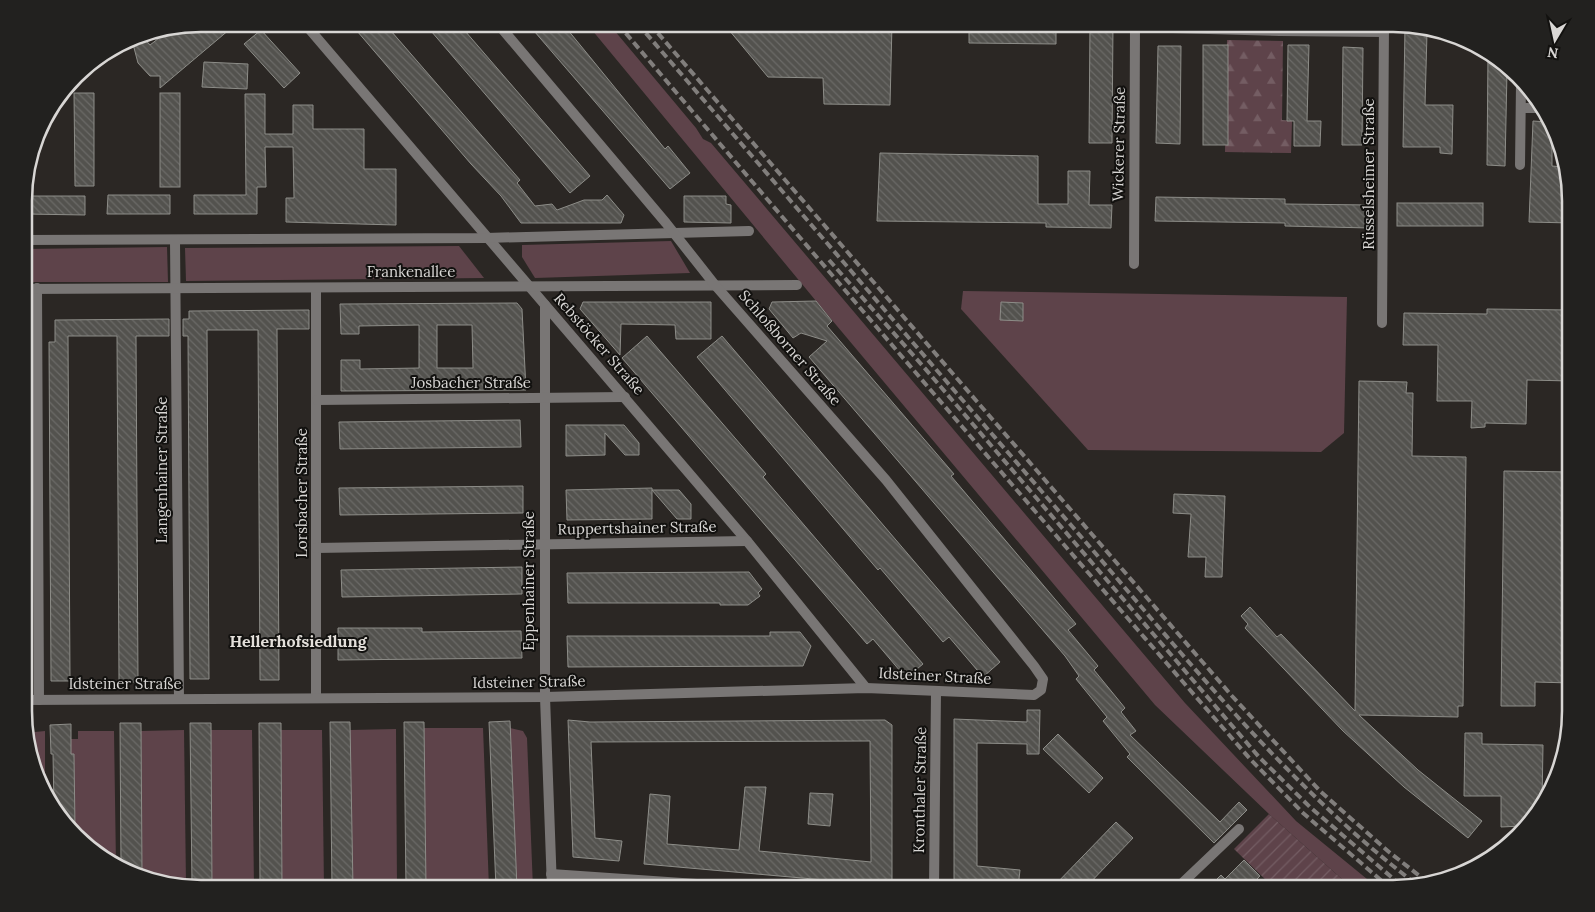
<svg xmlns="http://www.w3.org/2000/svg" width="1595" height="912" font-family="Lora,serif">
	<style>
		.green { fill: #5e434a }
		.forest { fill: url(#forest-firs) }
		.garden { fill: url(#garden-furrows) }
		.building { fill: url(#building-back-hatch); stroke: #8d8d88; fill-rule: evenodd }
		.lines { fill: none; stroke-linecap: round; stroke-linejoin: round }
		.street { stroke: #797675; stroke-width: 10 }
		.rail { stroke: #817e7c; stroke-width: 4; stroke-dasharray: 8 4; stroke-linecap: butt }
		.labels { text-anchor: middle; stroke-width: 4; stroke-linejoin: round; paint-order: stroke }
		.street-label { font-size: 15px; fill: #d8d6d4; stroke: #12110f }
		.neighbourhood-label { font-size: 16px; font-weight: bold; fill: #e3dfda; stroke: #12110f }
		.rim { fill: none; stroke: #d8d6d4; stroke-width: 2.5 }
	</style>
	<defs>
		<pattern id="forest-firs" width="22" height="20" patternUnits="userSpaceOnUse" patternTransform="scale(1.25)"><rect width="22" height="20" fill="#5e434a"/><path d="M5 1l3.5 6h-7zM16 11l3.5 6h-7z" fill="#745d63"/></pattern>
		<pattern id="garden-furrows" width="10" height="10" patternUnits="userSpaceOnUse" patternTransform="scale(1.25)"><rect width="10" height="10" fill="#5e434a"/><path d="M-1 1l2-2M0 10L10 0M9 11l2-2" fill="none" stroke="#745d63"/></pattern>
		<pattern id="building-back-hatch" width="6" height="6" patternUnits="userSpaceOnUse" patternTransform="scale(1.25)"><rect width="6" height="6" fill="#53524e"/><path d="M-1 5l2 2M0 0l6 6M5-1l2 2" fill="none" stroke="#6b6a67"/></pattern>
	</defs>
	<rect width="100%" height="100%" fill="#2b2724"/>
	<!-- green -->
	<g class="green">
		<polygon points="587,24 609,24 696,128 703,139 711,143 1185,703 1296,821 1378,888 1352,888 1269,814 1155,705 816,301"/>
		<polygon points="671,241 690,273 535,278 522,257 522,245"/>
		<polygon points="459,246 484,278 186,281 185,248"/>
		<polygon points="167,247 168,282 25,282 25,249"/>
		<polygon points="963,291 1347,297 1344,433 1321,452 1088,450 961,309"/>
		<polygon points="424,728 483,728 489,888 426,888"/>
		<polygon points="510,728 523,731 527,738 533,888 517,888"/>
		<polygon points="396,729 397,888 352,888 350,730"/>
		<polygon points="184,730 186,884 142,872 141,731"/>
		<polygon points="211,730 252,730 254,888 212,888"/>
		<polygon points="281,730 322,730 324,888 282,888"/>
		<polygon points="45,731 45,787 25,733"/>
		<polygon points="78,731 114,731 116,865 75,829 74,755 71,754 71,739 78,739"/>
	</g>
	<!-- forest -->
	<polygon class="forest" points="1227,40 1283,41 1282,120 1292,121 1291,153 1225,152"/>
	<!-- garden -->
	<polygon class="garden" points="1269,814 1352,888 1274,888 1234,849"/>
	<!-- building -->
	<g class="building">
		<polygon points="202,24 236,24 160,88 160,76 150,76 138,63 133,44 142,36 150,45 168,31"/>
		<polygon points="351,24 385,24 520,180 517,183 535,206 552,204 557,210 584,200 602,200 607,195 624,215 621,223 521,223 501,196 471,164"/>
		<polygon points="425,24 459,24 590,176 570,193"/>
		<polygon points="528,24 563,24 665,149 668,146 690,173 670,189"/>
		<polygon points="724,24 892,24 890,105 824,104 823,78 768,77"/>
		<polygon points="969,24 1056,24 1056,44 969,43"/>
		<polygon points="1090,24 1113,24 1112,143 1089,143"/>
		<polygon points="1405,27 1427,33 1425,105 1453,105 1452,154 1440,153 1440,147 1403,147"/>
		<polygon points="261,30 300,73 284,88 244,44"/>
		<rect x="1203" y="45" width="25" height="100"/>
		<polygon points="1288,45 1309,45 1307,121 1321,121 1320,146 1294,146 1294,121 1287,121"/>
		<polygon points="1158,46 1181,46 1180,144 1156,143"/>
		<polygon points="1343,47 1363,48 1362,145 1342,145"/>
		<polygon points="1488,53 1507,71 1505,166 1487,165"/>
		<polygon points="204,62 248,64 247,89 202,87"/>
		<polygon points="74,93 94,93 94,186 75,186"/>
		<rect x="160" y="93" width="20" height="94"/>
		<polygon points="245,94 265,94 265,134 293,134 293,105 313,105 313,129 364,129 364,169 396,169 396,225 286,222 286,198 294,198 293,147 265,147 266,187 257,187 257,214 194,214 194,195 246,195"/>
		<polygon points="1533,121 1548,122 1552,135 1552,166 1563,167 1571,190 1571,223 1529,222"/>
		<polygon points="880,153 1038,156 1038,204 1068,204 1068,171 1090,171 1089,205 1112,205 1111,228 1046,227 1046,223 877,221"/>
		<polygon points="108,195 170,195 170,214 107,214"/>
		<polygon points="25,196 85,196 85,215 25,214"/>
		<polygon points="684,196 726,196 726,204 731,205 731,223 684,222"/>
		<polygon points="1156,197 1285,199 1285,204 1371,205 1370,228 1285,226 1285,223 1155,221"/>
		<rect x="1397" y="203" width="86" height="23"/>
		<polygon points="816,301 832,321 827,326 954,474 951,476 1076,624 1068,630 1098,666 1094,670 1125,708 1121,712 1136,731 1130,735 1220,822 1239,802 1247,810 1214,843 1127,757 1130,754 1103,721 1107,717 1076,679 1079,676 1065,656 809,357 827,341 801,333 793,338 769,309 772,302"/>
		<polygon points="583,302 711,302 711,339 676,339 675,325 621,324 620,355 580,309"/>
		<polygon points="1001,302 1023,303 1023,321 1000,320"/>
		<path d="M517,303L522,309L526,390L341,391V360H360V369L419,368V325L359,326V334H341L340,304ZM437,325H472L473,368H437Z"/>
		<polygon points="1487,309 1571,310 1571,381 1527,380 1526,424 1485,423 1485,427 1471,428 1472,401 1437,401 1438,345 1403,345 1404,313 1487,314"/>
		<polygon points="309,310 309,329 277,329 279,680 260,680 258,330 207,330 209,679 190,679 188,336 183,336 183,319 189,319 189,311"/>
		<polygon points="169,319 169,336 136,336 138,682 119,682 117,336 68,336 70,681 51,681 49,342 55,342 55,320"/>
		<polygon points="647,336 766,474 763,477 923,664 906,678 873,639 867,644 622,358"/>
		<polygon points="722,336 1000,662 983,677 949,637 943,642 880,568 878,570 697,357"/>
		<polygon points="1359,381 1407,382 1406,393 1413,393 1412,456 1466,457 1463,706 1458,706 1458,717 1359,715 1418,770 1482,821 1468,838 1404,787 1343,731 1245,628 1248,624 1241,616 1250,607 1277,637 1281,634 1355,711"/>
		<polygon points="520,420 521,447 340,449 339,422"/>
		<polygon points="566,425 624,425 639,443 639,455 625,455 605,433 605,455 566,456"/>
		<polygon points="1504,471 1571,472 1571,683 1535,682 1535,706 1501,706"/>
		<polygon points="523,486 523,513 340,515 339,488"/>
		<polygon points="652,488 652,519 567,520 566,490"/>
		<polygon points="652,490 679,490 691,504 691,519 677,519"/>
		<polygon points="1174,494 1225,496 1222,577 1205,577 1206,557 1188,557 1191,514 1173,513"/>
		<polygon points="522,567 522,594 342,597 341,570"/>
		<polygon points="749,572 762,589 758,593 760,596 748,605 720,605 720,603 568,603 567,573"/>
		<polygon points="338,628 422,628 422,632 521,631 522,658 338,660"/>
		<polygon points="770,632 800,632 811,646 803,666 568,667 567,636 770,636"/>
		<polygon points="1027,710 1040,710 1039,754 1027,754 1027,744 977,743 977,866 1020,870 1018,888 954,886 954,719 1027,722"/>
		<polygon points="568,720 590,722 885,720 892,725 892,886 644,864 650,794 670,796 667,844 739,850 745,787 766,787 759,851 871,862 870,741 591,742 595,838 622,841 619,861 573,857"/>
		<polygon points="510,721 517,888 496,888 489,722"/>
		<polygon points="330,722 350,722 353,888 332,888"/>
		<polygon points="404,722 424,722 426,888 406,888"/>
		<polygon points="120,723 141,723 142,872 121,867"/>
		<polygon points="190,723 211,723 212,888 202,888 192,885"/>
		<polygon points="259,723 281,723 282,888 260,888"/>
		<polygon points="71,724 71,754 74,754 75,829 54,808 53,754 51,754 50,725"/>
		<polygon points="1465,733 1482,733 1482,744 1543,745 1542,805 1522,826 1501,827 1501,796 1464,796"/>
		<polygon points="1058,734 1103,778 1089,793 1043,749"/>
		<polygon points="810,793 833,794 830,826 808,824"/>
		<polygon points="1116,822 1133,838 1085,888 1052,888"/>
		<polygon points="1244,860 1260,876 1248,888 1208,888 1221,875 1225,879"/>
	</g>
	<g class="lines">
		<!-- street -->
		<g class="street">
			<polyline points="305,24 747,541 866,688"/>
			<polyline points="1136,27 1280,31 1384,32"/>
			<polyline points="1521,108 1543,108"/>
			<polyline points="1520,165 1521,84"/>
			<polyline points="25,240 486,238 749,231"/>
			<polyline points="175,240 179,699"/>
			<polyline points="1134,264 1135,24"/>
			<polyline points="37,288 39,700"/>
			<polyline points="316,288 316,698"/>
			<polyline points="25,289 797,285"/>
			<polyline points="545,305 545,697 552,888"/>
			<polyline points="1382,323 1384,24"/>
			<polyline points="317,400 625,397"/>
			<polyline points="316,548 747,541"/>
			<polyline points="25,700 545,697 866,688 1034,695 1041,690 1043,679 1034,666 886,480 715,285 666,223 498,24"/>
			<polyline points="551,874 755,888"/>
			<polyline points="934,888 936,692"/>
			<polyline points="1177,888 1239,829"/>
		</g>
		<!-- rail -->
		<g class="rail">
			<path d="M618,24C827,270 1038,516 1251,760L1303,813L1390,888"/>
			<path d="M638,24C784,193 930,363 1077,532C1183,654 1286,785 1416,884"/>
			<polyline points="650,24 1232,696 1321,792 1389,852 1426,881"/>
			<polyline points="829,260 922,365 1259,757 1310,807 1404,888"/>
		</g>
	</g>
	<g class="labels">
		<!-- street labels -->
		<g class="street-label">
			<text transform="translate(1119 144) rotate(-89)" y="5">Wickerer Straße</text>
			<text transform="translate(1369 174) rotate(-90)" y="5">Rüsselsheimer Straße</text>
			<text x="411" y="277">Frankenallee</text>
			<text transform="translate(599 344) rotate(49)" y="5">Rebstöcker Straße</text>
			<text transform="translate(790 348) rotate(49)" y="5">Schloßborner Straße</text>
			<text x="471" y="388">Josbacher Straße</text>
			<text transform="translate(162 470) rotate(-90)" y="5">Langenhainer Straße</text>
			<text transform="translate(302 493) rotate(-90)" y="5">Lorsbacher Straße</text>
			<text transform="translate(637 528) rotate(-1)" y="5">Ruppertshainer Straße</text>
			<text transform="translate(529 581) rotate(-90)" y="5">Eppenhainer Straße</text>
			<text transform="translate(935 676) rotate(3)" y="5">Idsteiner Straße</text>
			<text transform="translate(529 682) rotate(-1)" y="5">Idsteiner Straße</text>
			<text x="125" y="689">Idsteiner Straße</text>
			<text transform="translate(920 790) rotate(-89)" y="5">Kronthaler Straße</text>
		</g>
		<!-- neighbourhood labels -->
		<g class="neighbourhood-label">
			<text x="298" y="647">Hellerhofsiedlung</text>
		</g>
	</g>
	<!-- crop -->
	<path d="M0 0H1595V912H0ZM201 32H1393A169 169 0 0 1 1562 201V711A169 169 0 0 1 1393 880H201A169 169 0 0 1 32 711V201A169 169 0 0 1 201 32Z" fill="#22211f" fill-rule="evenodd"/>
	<path class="rim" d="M201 32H1393A169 169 0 0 1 1562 201V711A169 169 0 0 1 1393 880H201A169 169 0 0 1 32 711V201A169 169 0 0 1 201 32Z"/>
	<!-- north arrow -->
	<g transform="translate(1555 40) rotate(189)" stroke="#12110f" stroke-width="4" paint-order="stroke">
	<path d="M0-4L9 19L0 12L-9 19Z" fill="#d8d6d4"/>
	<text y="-8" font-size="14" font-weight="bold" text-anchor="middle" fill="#d8d6d4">N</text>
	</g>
</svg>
